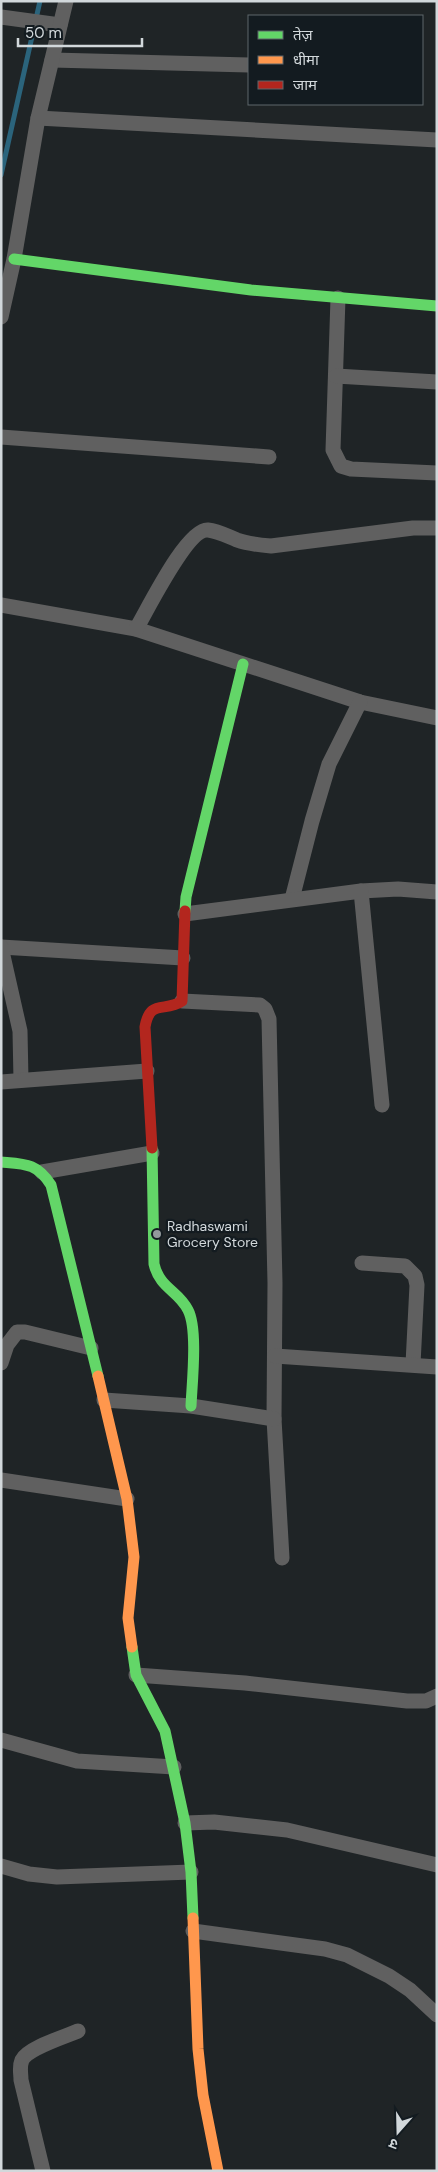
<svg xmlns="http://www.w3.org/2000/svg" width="438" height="2172" font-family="'DM Sans','Noto Sans Devanagari',sans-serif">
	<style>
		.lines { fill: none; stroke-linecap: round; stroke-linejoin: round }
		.stream { stroke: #2b647c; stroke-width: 5 }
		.street { stroke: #606060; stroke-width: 15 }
		.fast { stroke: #63d668; stroke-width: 11 }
		.slow { stroke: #ff974d; stroke-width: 11 }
		.jam { stroke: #b3261e; stroke-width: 11 }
		.poi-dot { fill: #93999c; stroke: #131b20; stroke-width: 2 }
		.labels { text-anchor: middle; stroke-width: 4.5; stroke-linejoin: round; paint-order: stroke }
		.poi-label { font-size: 14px; fill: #d2d8db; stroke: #131b20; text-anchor: start }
	</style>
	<rect width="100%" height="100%" fill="#1f2426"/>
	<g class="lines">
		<!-- stream -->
		<polyline class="stream" points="1,175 40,1"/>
		<!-- street -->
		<g class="street">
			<polyline points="1,17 60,25"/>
			<polyline points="52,60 249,65"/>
			<polyline points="38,118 437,140"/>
			<polyline points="338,298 333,450 341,466 351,469 437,473"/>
			<polyline points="1,317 14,259 38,118 66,1"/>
			<polyline points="336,376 437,382"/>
			<polyline points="1,437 269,457"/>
			<polyline points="1,605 136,629 360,702 437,718"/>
			<path d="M136,629C147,611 187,528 208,530C218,531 227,536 237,540C248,544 259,545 271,546L413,528H437"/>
			<polyline points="361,891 398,889 437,892"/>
			<polyline points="292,899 312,821 329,764 360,702"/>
			<polyline points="185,914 361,891 382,1105"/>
			<polyline points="1,947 183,958"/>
			<polyline points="1,947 20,1031 21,1080"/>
			<polyline points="182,1001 260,1005 265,1009 269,1019 275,1283 274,1419 282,1558"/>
			<polyline points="1,1082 147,1071"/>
			<polyline points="42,1172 152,1153"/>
			<polyline points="362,1263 405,1266 415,1276 417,1285 413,1364"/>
			<polyline points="275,1356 437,1367"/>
			<polyline points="1,1363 7,1345 17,1332 25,1332 91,1348"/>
			<polyline points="104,1400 191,1406 274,1419"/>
			<polyline points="1,1480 127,1499"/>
			<polyline points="136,1675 245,1683 407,1701 426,1701 437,1696"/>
			<polyline points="1,1740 77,1761 174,1767"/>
			<polyline points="185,1823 214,1822 287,1830 437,1865"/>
			<polyline points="1,1866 29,1874 57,1877 191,1872"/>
			<polyline points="193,1931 325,1949 347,1955 389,1976 410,1990 437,2015"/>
			<path d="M43,2171L21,2080C21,2073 19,2067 22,2060C28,2048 64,2037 78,2031"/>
		</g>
		<!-- fast -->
		<g class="fast">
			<polyline points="14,259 251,290 437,306"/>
			<polyline points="185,911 186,897 243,664"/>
			<path d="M152,1148L154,1264C160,1289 178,1290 188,1310C198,1329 192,1383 191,1406"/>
			<path d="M1,1162C25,1164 37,1163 51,1185L98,1376"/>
			<polyline points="132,1647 136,1675 165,1731 185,1823 191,1872 193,1918"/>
		</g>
		<!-- slow -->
		<g class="slow">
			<polyline points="98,1376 127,1499 134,1557 128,1618 132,1647"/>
			<polyline points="193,1918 198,2049 203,2095 218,2171"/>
		</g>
		<!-- jam -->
		<path class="jam" d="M152,1148L145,1027C150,998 165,1013 182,1001L185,911"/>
	</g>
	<!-- markers -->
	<circle class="poi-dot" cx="157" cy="1234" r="5"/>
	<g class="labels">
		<!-- poi labels -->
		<g class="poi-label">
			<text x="167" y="1231">Radhaswami<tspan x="167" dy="16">Grocery Store</tspan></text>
		</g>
	</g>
	<!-- border -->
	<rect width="438" height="2172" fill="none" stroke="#d2d8db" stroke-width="5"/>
	<!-- legend -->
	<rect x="248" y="15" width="175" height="90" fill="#131b20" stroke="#5f676b"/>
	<rect x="258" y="31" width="25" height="8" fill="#63d668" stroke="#5f676b"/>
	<text x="293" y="40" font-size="15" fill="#d2d8db">तेज़</text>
	<rect x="258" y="56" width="25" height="8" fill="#ff974d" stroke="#5f676b"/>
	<text x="293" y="65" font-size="15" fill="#d2d8db">धीमा</text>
	<rect x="258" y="81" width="25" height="8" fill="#b3261e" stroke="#5f676b"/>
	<text x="293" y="90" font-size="15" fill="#d2d8db">जाम</text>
	<!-- north arrow -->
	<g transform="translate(398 2132) rotate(200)" stroke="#131b20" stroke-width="4" paint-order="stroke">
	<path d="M0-4L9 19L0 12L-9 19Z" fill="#d2d8db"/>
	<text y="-8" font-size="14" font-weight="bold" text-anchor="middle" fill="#d2d8db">उ</text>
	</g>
	<!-- scale -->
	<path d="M18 38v8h124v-8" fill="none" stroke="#d2d8db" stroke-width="2.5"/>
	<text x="25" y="38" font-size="15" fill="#d2d8db" stroke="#131b20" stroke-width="4" paint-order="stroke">50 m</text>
</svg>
